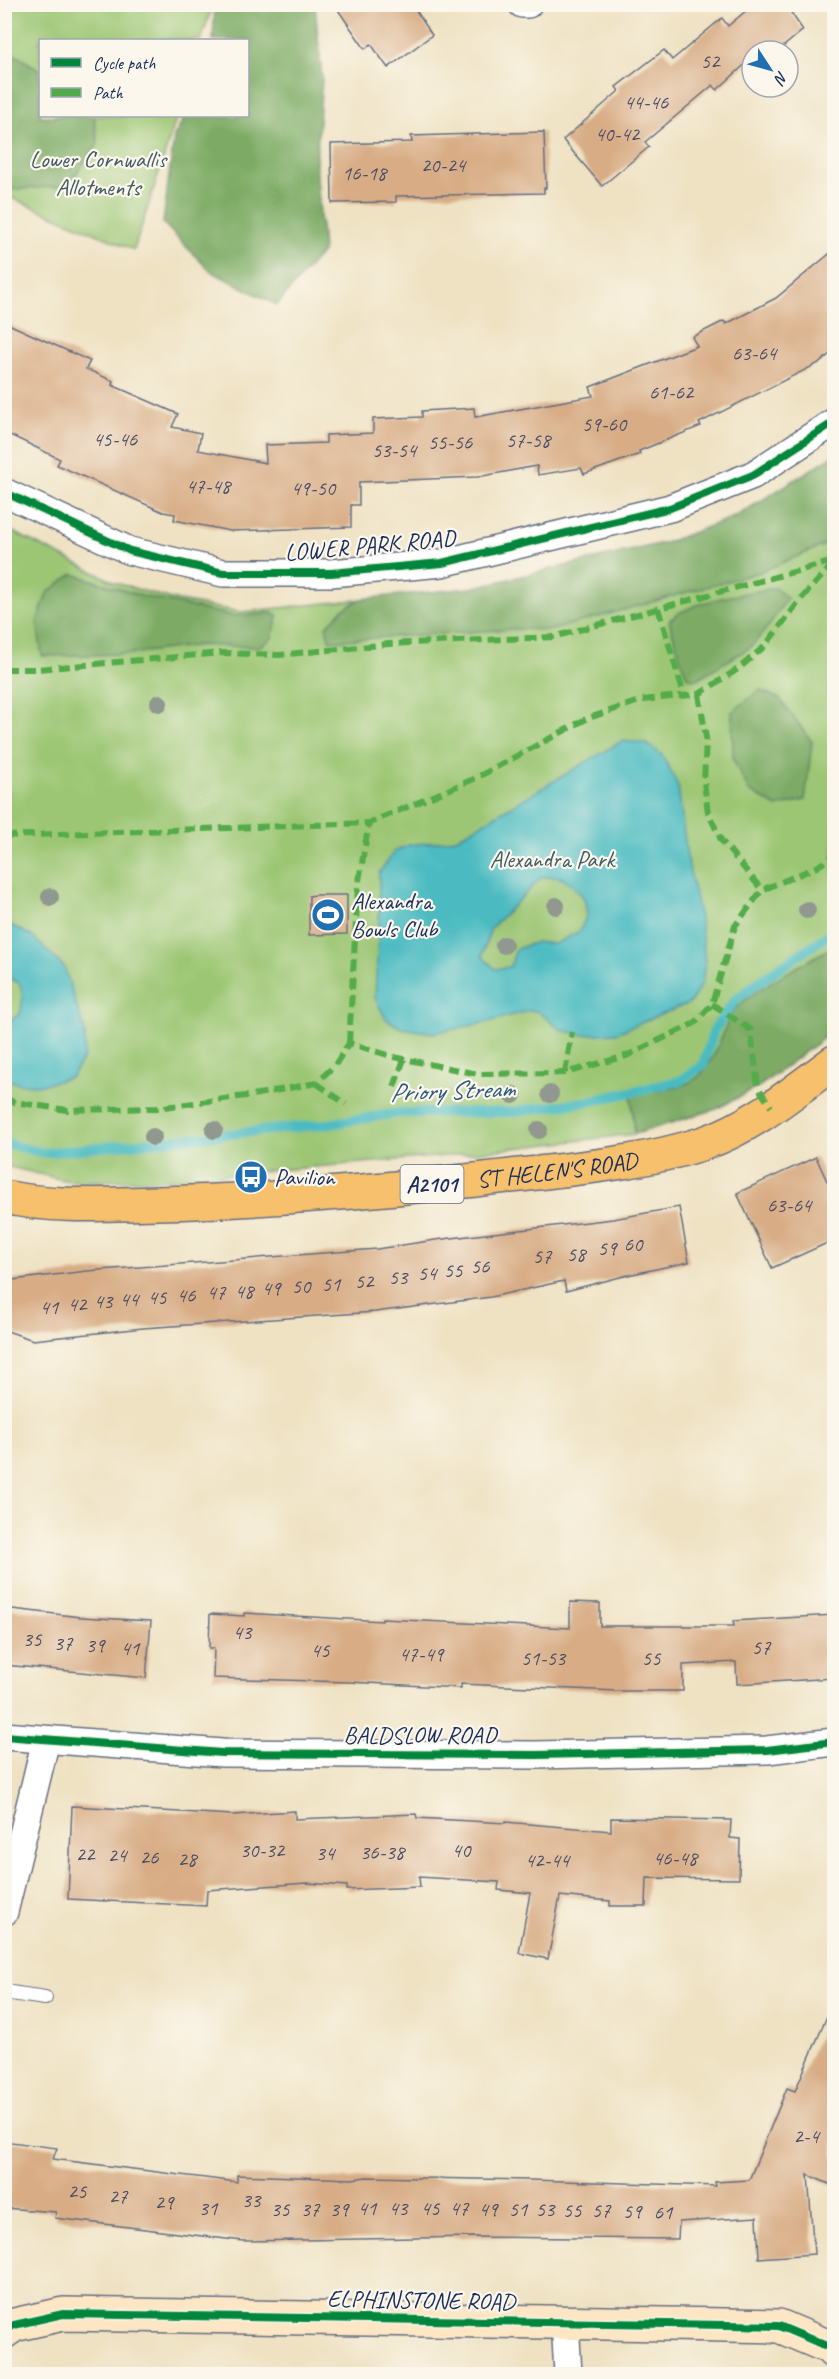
<svg xmlns="http://www.w3.org/2000/svg" width="839" height="2379" font-family="Caveat,sans-serif">
	<style>
		.green { fill: #9cc673; stroke: #5c7a68; stroke-width: 1.5 }
		.forest { fill: #7dab65; stroke: #4c6d62; stroke-width: 1.5 }
		.water { fill: #4cbbc1; stroke: #347590; stroke-width: 1.5; fill-rule: evenodd }
		.lines { fill: none; stroke-linecap: round; stroke-linejoin: round }
		.stream { stroke: #4cbbc1; stroke-width: 10 }
		.building { fill: #d8ad86 }
		.lane-casing { stroke: #656e81; stroke-width: 16 }
		.street-casing { stroke: #656e81; stroke-width: 30 }
		.secondary-casing { stroke: #656e81; stroke-width: 36 }
		.primary-casing { stroke: #656e81; stroke-width: 36 }
		.lane { stroke: #fff; stroke-width: 14 }
		.street { stroke: #fff; stroke-width: 27 }
		.secondary { stroke: #fce6c4; stroke-width: 33 }
		.primary { stroke: #f7c06c; stroke-width: 33 }
		.quiet { stroke: #52ab49; stroke-width: 6; stroke-dasharray: 12 6; stroke-linecap: butt }
		.cycleway-casing { stroke: #fbf7ec; stroke-width: 11 }
		.cycleway { stroke: #00873e; stroke-width: 8 }
		.tree { fill: #90988f }
		.labels { text-anchor: middle; stroke-width: 4.5; stroke-linejoin: round; paint-order: stroke }
		.number-label { font-size: 21px; fill: #4a4e68 }
		.shield { fill: #fbf7ec; stroke: #5e6b89; stroke-width: 1.5 }
		.shield-label { font-size: 22px; font-weight: bold; fill: #1b2f5e }
		.park-label { font-size: 24px; fill: #425c64; stroke: #fbf7ec }
		.street-label { font-size: 24px; fill: #1b2f5e; stroke: #fbf7ec }
		.poi-label { font-size: 24px; fill: #1b2f5e; stroke: #fbf7ec; text-anchor: start }
		.water-label { font-size: 26px; font-style: italic; fill: #2a597c; stroke: #fbf7ec }
	</style>
	<rect width="100%" height="100%" fill="#fbf7ec"/>
	<filter id="ink" filterUnits="userSpaceOnUse"><feTurbulence type="fractalNoise" baseFrequency=".0167" numOctaves="2"/><feDisplacementMap in="SourceGraphic" scale="12" xChannelSelector="R" yChannelSelector="G"/><feConvolveMatrix kernelMatrix="1 2 1 2 8 2 1 2 1" color-interpolation-filters="sRGB"/></filter>
	<filter id="wash" filterUnits="userSpaceOnUse"><feTurbulence type="fractalNoise" baseFrequency=".008" numOctaves="4" result="noise"/><feDisplacementMap in="SourceGraphic" scale="24" xChannelSelector="R" yChannelSelector="G"/><feGaussianBlur stdDeviation="1.35" result="paint"/><feColorMatrix in="noise" values="0 0 0 0 0 0 0 0 0 0 0 0 0 0 0 0 0 1.4 0 .05"/><feComposite in="paint" operator="in"/></filter>
	<g filter="url(#wash)">
		<rect width="100%" height="100%" fill="#efe2c3"/>
		<!-- green -->
		<g class="green">
			<polygon points="5,5 213,5 201,40 40,40 40,116 177,116 134,250 5,195"/>
			<polygon points="834,455 834,1030 758,1087 716,1109 635,1134 446,1156 161,1180 68,1181 5,1166 5,528 116,583 179,601 241,612 471,588 668,542 737,516"/>
		</g>
		<!-- forest -->
		<g class="forest">
			<polygon points="215,5 315,5 322,79 316,163 323,251 277,305 210,271 163,223 174,137 185,116 248,116 248,40 213,40"/>
			<polygon points="5,46 12,53 40,70 40,116 94,116 98,144 67,186 5,190"/>
			<polygon points="834,455 834,541 760,572 551,630 515,629 330,641 326,627 343,609 361,599 471,588 668,542 737,516"/>
			<polygon points="73,574 142,596 233,616 271,613 278,616 272,638 259,647 200,645 129,654 42,656 37,622 47,593"/>
			<path d="M775,588L787,598L771,623L751,647L695,680L686,676L669,621C687,601 747,593 775,588Z"/>
			<polygon points="760,690 780,699 812,742 805,800 777,807 749,791 733,759 732,712"/>
			<path d="M834,946V1030L758,1087L716,1109L635,1134L631,1096C678,1084 697,1096 719,1044C724,1033 728,1015 737,1007C765,982 802,965 834,946Z"/>
		</g>
		<!-- water -->
		<g class="water">
			<path d="M622,741L645,743L662,755L678,786L687,857L700,919L705,963L702,984L690,1003L616,1033L582,1035L561,1030L537,1011H528L484,1023L434,1033L401,1028L386,1019L375,998L379,921V873L395,851L409,845L443,841L459,837ZM542,877H559L570,883L584,898L587,914L580,931L555,944L537,942L516,949L510,967L495,969L482,956L491,928Z"/>
			<path d="M5,922L32,936L64,967L85,1032L84,1057L71,1077C45,1085 31,1089 5,1079V1020L12,1019L20,1014L23,997L20,984L5,975Z"/>
		</g>
		<g class="lines">
			<!-- stream -->
			<polyline class="stream" points="4,1143 43,1153 328,1124 399,1113 511,1112 591,1101 680,1081 703,1065 714,1030 736,999 763,979 834,931"/>
		</g>
		<g id="blocks">
			<!-- building -->
			<g class="building">
				<polygon points="334,4 412,4 432,35 388,68 371,44 365,49"/>
				<polygon points="754,4 785,4 803,30 778,51 752,51 752,58 717,90 713,85 676,116 645,142 649,147 602,186 563,140 619,91 616,87 664,50 672,60 722,18 728,26"/>
				<polygon points="544,132 546,188 544,188 544,193 396,196 396,202 332,203 331,144 412,142 411,136"/>
				<polygon points="834,250 834,350 821,362 699,423 701,426 639,451 640,454 584,474 581,468 538,475 537,466 477,477 359,482 359,505 351,505 351,527 230,531 174,520 175,514 163,512 57,465 60,459 4,432 4,322 90,361 86,369 113,381 112,385 178,414 172,427 201,433 198,450 266,463 265,445 326,443 326,435 373,433 373,419 422,417 422,411 474,408 475,417 593,396 590,387 697,346 692,337 724,321 726,324 776,298"/>
				<polygon points="316,895 347,895 347,934 309,935 309,896"/>
				<polygon points="816,1157 827,1181 834,1178 834,1240 772,1268 737,1193"/>
				<polygon points="679,1207 689,1262 628,1275 566,1291 564,1281 491,1297 375,1312 143,1328 33,1340 4,1330 4,1281 87,1271 377,1249 435,1240 613,1219"/>
				<polygon points="570,1602 600,1603 600,1626 734,1626 733,1621 834,1615 834,1678 737,1684 736,1662 683,1665 683,1691 618,1691 461,1684 461,1688 349,1682 213,1678 214,1648 209,1648 210,1614 244,1616 244,1613 382,1621 382,1619 570,1628"/>
				<polygon points="4,1608 81,1617 151,1621 146,1678 4,1665"/>
				<polygon points="72,1806 233,1815 295,1811 295,1819 416,1814 417,1818 505,1823 505,1822 611,1831 611,1818 731,1820 730,1838 740,1839 739,1879 647,1878 646,1906 610,1906 610,1901 560,1896 548,1959 519,1953 530,1893 498,1890 499,1882 419,1877 420,1887 347,1890 347,1886 307,1883 207,1890 206,1906 68,1899"/>
				<polygon points="834,2000 834,2186 808,2175 814,2254 759,2258 757,2217 679,2222 678,2239 473,2237 243,2241 55,2218 56,2212 4,2208 4,2141 57,2148 53,2159 237,2182 237,2175 352,2179 366,2177 531,2180 716,2186 715,2182 749,2180 787,2088 795,2091"/>
			</g>
		</g>
	</g>
	<g filter="url(#ink)">
		<use href="#blocks" fill-opacity="0" stroke="#656e81" stroke-width="1.5"/>
		<g class="lines">
			<defs>
				<polyline id="lane" points="4,1992 45,1998"/>
				<g id="street">
					<polyline points="522,4 528,4"/>
					<polyline points="4,492 130,551 223,573 331,573 442,563 670,508 753,475 834,422"/>
					<polyline points="4,1736 222,1753 536,1755 767,1750 834,1742"/>
					<polyline points="4,1912 46,1740"/>
					<polyline points="565,2321 568,2374"/>
				</g>
				<polyline id="secondary" points="4,2332 14,2325 63,2314 779,2326 829,2347 834,2352"/>
				<g id="primary">
					<path id="s1" d="M4,1197C55,1208 107,1204 158,1203C264,1201 370,1191 475,1180C548,1171 635,1166 704,1143C752,1127 793,1092 834,1062"/>
				</g>
			</defs>
			<!-- lane casing -->
			<use href="#lane" class="lane-casing"/>
			<!-- street casing -->
			<use href="#street" class="street-casing"/>
			<!-- secondary casing -->
			<use href="#secondary" class="secondary-casing"/>
			<!-- primary casing -->
			<use href="#primary" class="primary-casing"/>
			<!-- lane -->
			<use href="#lane" class="lane"/>
			<!-- street -->
			<use href="#street" class="street"/>
			<!-- secondary -->
			<use href="#secondary" class="secondary"/>
			<!-- primary -->
			<use href="#primary" class="primary"/>
			<!-- quiet -->
			<g class="quiet">
				<polyline points="658,608 684,695"/>
				<polyline points="4,669 38,669 222,653 279,655 389,644 553,637 834,561"/>
				<polyline points="699,694 706,738 704,783 708,812 721,840 762,890"/>
				<polyline points="4,836 369,823 474,779 586,719 642,700 699,694 738,669 765,646 801,599 834,563"/>
				<polyline points="712,1004 751,1030 758,1087 771,1107"/>
				<polyline points="349,1043 358,886 369,823"/>
				<polyline points="565,1073 572,1032"/>
				<polyline points="316,1083 346,1104"/>
				<polyline points="394,1087 404,1059"/>
				<polyline points="4,1098 14,1102 67,1110 157,1108 253,1095 316,1083 335,1065 349,1043 394,1057 478,1074 565,1073 626,1056 695,1023 712,1004 735,926 762,890 817,867 834,855"/>
			</g>
			<defs>
				<g id="cycleway">
					<polyline points="4,492 130,551 223,573 331,573 442,563 670,508 753,475 834,422"/>
					<polyline points="4,1736 222,1753 536,1755 767,1750 834,1742"/>
					<polyline points="4,2332 14,2325 63,2314 779,2326 829,2347 834,2352"/>
				</g>
			</defs>
			<!-- cycleway casing -->
			<use href="#cycleway" class="cycleway-casing"/>
			<!-- cycleway -->
			<use href="#cycleway" class="cycleway"/>
		</g>
		<!-- trees -->
		<g class="tree">
			<circle cx="159" cy="703" r="9"/>
			<circle cx="50" cy="897" r="9"/>
			<circle cx="556" cy="906" r="9"/>
			<circle cx="807" cy="910" r="9"/>
			<circle cx="504" cy="945" r="9"/>
			<circle cx="550" cy="1094" r="9"/>
			<circle cx="513" cy="1095" r="9"/>
			<circle cx="214" cy="1130" r="9"/>
			<circle cx="539" cy="1130" r="9"/>
			<circle cx="153" cy="1137" r="9"/>
		</g>
	</g>
	<!-- icons -->
	<defs>
		<symbol id="stadium-disc" viewBox="-11 -11 22 22"><circle r="9.5" fill="#1f6fb2" stroke="#fbf7ec"/><path d="M0-5a6.5 5 0 1 0 0 10a6.5 5 0 1 0 0-10ZM-3.5-1.8h7v3.6h-7Z" fill="#fff"/></symbol>
		<symbol id="bus-disc" viewBox="-11 -11 22 22"><circle r="9.5" fill="#1f6fb2" stroke="#fbf7ec"/><path d="M-5-6H5V4H4V6H2V4H-2V6H-4V4H-5ZM-3.5-4V0h7V-4ZM-3.5 1.2v1.5H-2V1.2ZM2 1.2v1.5H3.5V1.2Z" fill="#fff"/></symbol>
	</defs>
	<g fill-rule="evenodd">
		<use href="#stadium-disc" x="309" y="896" width="38" height="38"/>
		<use href="#bus-disc" x="232" y="1158" width="38" height="38"/>
	</g>
	<g class="labels">
		<!-- number labels -->
		<g class="number-label">
			<text x="710" y="68">52</text>
			<text x="646" y="109">44-46</text>
			<text x="617" y="141">40-42</text>
			<text x="443" y="172">20-24</text>
			<text x="364" y="180">16-18</text>
			<text x="754" y="360">63-64</text>
			<text x="671" y="399">61-62</text>
			<text x="604" y="431">59-60</text>
			<text x="115" y="446">45-46</text>
			<text x="528" y="447">57-58</text>
			<text x="450" y="449">55-56</text>
			<text x="394" y="457">53-54</text>
			<text x="208" y="493">47-48</text>
			<text x="313" y="495">49-50</text>
			<text x="789" y="1212">63-64</text>
			<text x="633" y="1251">60</text>
			<text x="607" y="1255">59</text>
			<text x="576" y="1261">58</text>
			<text x="542" y="1263">57</text>
			<text x="480" y="1273">56</text>
			<text x="453" y="1277">55</text>
			<text x="427" y="1280">54</text>
			<text x="398" y="1284">53</text>
			<text x="364" y="1288">52</text>
			<text x="331" y="1291">51</text>
			<text x="301" y="1293">50</text>
			<text x="271" y="1295">49</text>
			<text x="244" y="1298">48</text>
			<text x="216" y="1299">47</text>
			<text x="186" y="1302">46</text>
			<text x="157" y="1304">45</text>
			<text x="129" y="1306">44</text>
			<text x="103" y="1308">43</text>
			<text x="77" y="1311">42</text>
			<text x="49" y="1314">41</text>
			<text x="242" y="1639">43</text>
			<text x="32" y="1646">35</text>
			<text x="63" y="1650">37</text>
			<text x="95" y="1652">39</text>
			<text x="761" y="1654">57</text>
			<text x="130" y="1655">41</text>
			<text x="320" y="1657">45</text>
			<text x="421" y="1661">47-49</text>
			<text x="543" y="1665">51-53</text>
			<text x="651" y="1665">55</text>
			<text x="262" y="1857">30-32</text>
			<text x="461" y="1857">40</text>
			<text x="382" y="1859">36-38</text>
			<text x="325" y="1860">34</text>
			<text x="85" y="1861">22</text>
			<text x="117" y="1862">24</text>
			<text x="149" y="1864">26</text>
			<text x="675" y="1865">46-48</text>
			<text x="187" y="1866">28</text>
			<text x="547" y="1867">42-44</text>
			<text x="806" y="2143">2-4</text>
			<text x="77" y="2198">25</text>
			<text x="118" y="2203">27</text>
			<text x="251" y="2207">33</text>
			<text x="164" y="2209">29</text>
			<text x="208" y="2215">31</text>
			<text x="367" y="2215">41</text>
			<text x="398" y="2215">43</text>
			<text x="430" y="2215">45</text>
			<text x="459" y="2215">47</text>
			<text x="280" y="2216">35</text>
			<text x="310" y="2216">37</text>
			<text x="339" y="2216">39</text>
			<text x="488" y="2216">49</text>
			<text x="518" y="2216">51</text>
			<text x="545" y="2216">53</text>
			<text x="572" y="2217">55</text>
			<text x="601" y="2217">57</text>
			<text x="632" y="2218">59</text>
			<text x="663" y="2219">61</text>
		</g>
		<!-- shield labels -->
		<rect class="shield" x="400.5" y="1165" width="63" height="38" rx="4.5"/>
		<g class="shield-label">
			<text x="432" y="1192">A2101</text>
		</g>
		<!-- park labels -->
		<g class="park-label">
			<text x="98" y="167">Lower Cornwallis<tspan x="98" dy="28">Allotments</tspan></text>
			<text x="552" y="867">Alexandra Park</text>
		</g>
		<!-- street labels -->
		<g class="street-label">
			<text transform="translate(370 545) rotate(-5)" y="8">LOWER PARK ROAD</text>
			<text dy="8" stroke="none"><textPath href="#s1" startOffset="555">ST HELEN'S ROAD</textPath></text>
			<text x="420" y="1743">BALDSLOW ROAD</text>
			<text transform="translate(421 2300) rotate(1)" y="8">ELPHINSTONE ROAD</text>
		</g>
		<!-- poi labels -->
		<g class="poi-label">
			<text x="351" y="909">Alexandra<tspan x="351" dy="28">Bowls Club</tspan></text>
			<text x="274" y="1185">Pavilion</text>
		</g>
		<!-- water labels -->
		<g class="water-label">
			<text transform="translate(452 1090) rotate(-2)" y="9">Priory Stream</text>
		</g>
	</g>
	<!-- margin -->
	<rect width="839" height="2379" fill="none" stroke="#fbf7ec" stroke-width="24"/>
	<!-- legend -->
	<rect x="39" y="39" width="210" height="78" fill="#fbf7ec" stroke="#a1a7b3" stroke-width="1.5"/>
	<rect x="51" y="58" width="30" height="9" fill="#00873e" stroke="#a1a7b3" stroke-width="1.5"/>
	<text x="93" y="69" font-size="18" fill="#1b2f5e">Cycle path</text>
	<rect x="51" y="88" width="30" height="9" fill="#52ab49" stroke="#a1a7b3" stroke-width="1.5"/>
	<text x="93" y="99" font-size="18" fill="#1b2f5e">Path</text>
	<!-- north arrow -->
	<g transform="translate(770 69) rotate(126)"><circle r="28" fill="#fbf7ec" stroke="#a1a7b3" stroke-width="1.5"/>
	<path d="M0-4.5L10 22L0 15L-10 22Z" fill="#1f6fb2"/>
	<text y="-9" font-size="16" font-weight="bold" text-anchor="middle" fill="#1b2f5e">N</text>
	</g>
</svg>
